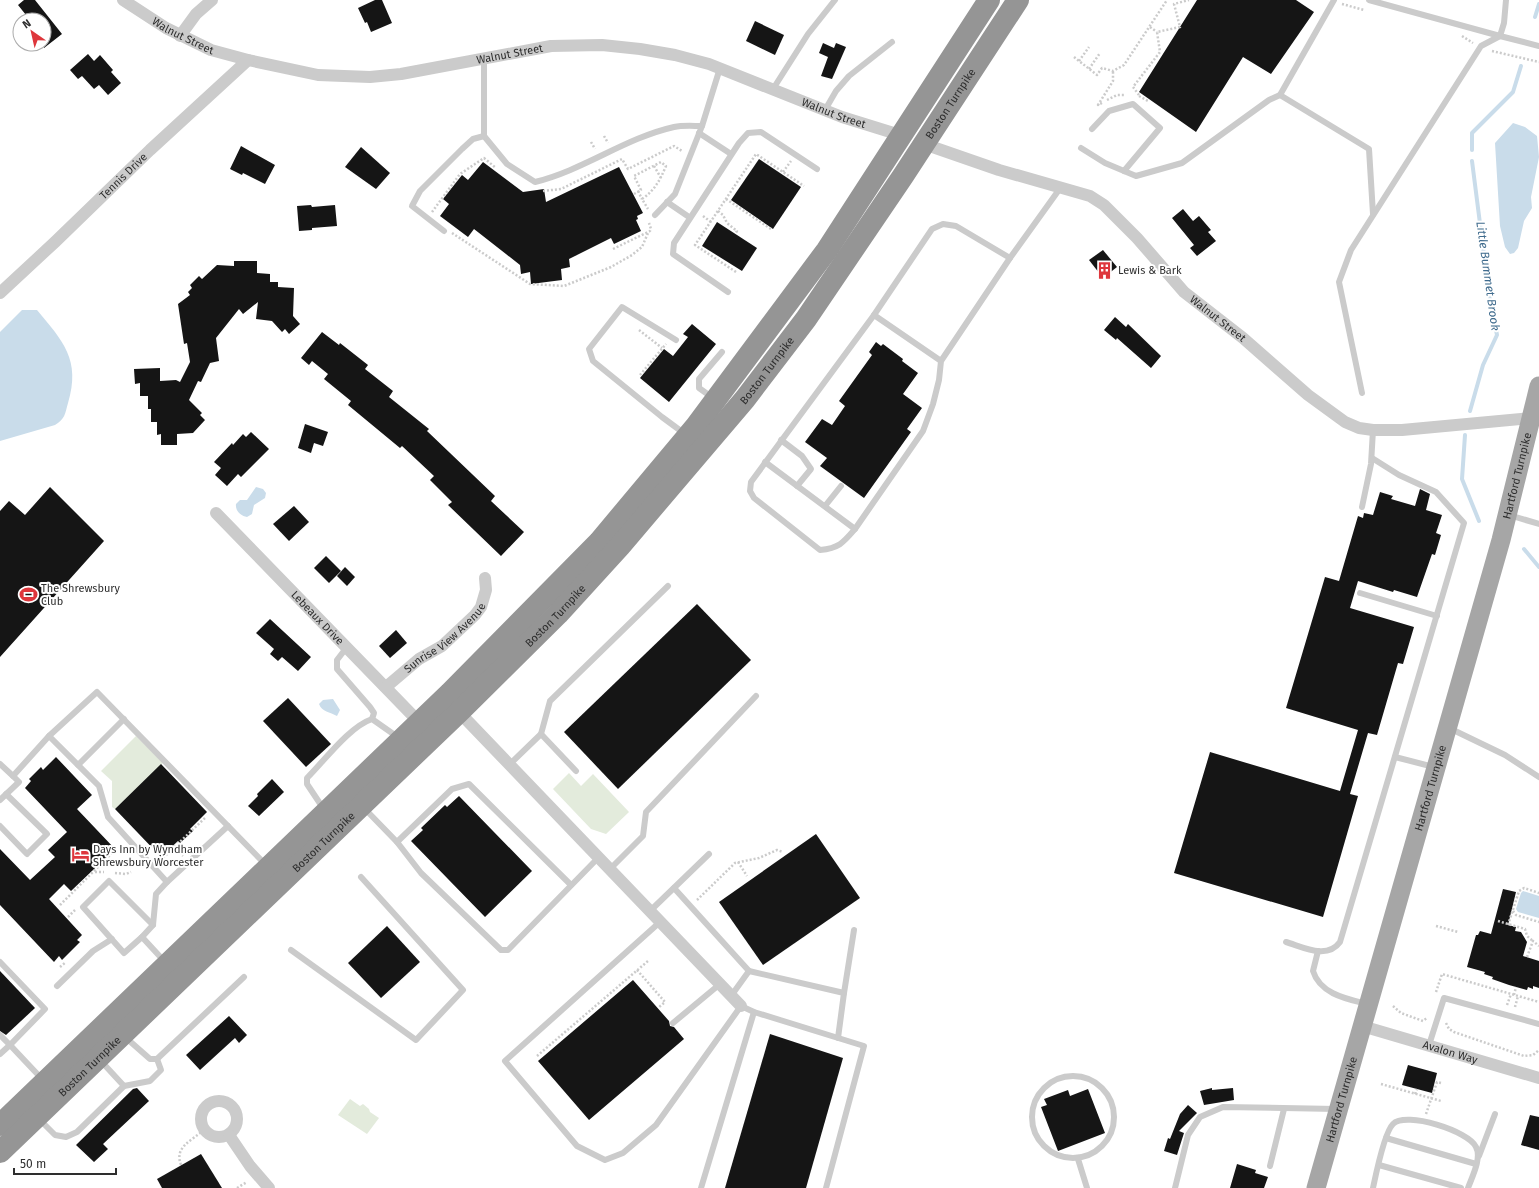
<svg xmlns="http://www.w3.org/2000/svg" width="1539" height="1188" font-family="'Fira Sans',sans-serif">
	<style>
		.green { fill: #e3ebdc }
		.water { fill: #c9dcea }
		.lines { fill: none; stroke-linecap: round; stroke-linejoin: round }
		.stream { stroke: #c9dcea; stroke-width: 4 }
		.building { fill: #151515 }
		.path { stroke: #cbcbcb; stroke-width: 2.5; stroke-dasharray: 2 2; stroke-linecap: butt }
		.lane { stroke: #cbcbcb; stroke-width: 6 }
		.street { stroke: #cbcbcb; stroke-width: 12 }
		.primary { stroke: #a6a6a6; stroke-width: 19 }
		.highway { stroke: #959595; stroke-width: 22 }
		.labels { text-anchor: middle; stroke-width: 4; stroke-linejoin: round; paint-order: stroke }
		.street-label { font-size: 11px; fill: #2e2e2e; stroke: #fff }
		.poi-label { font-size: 11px; fill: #2e2e2e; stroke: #fff; text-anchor: start }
		.water-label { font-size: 12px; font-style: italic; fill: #3f6b8d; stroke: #fff }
	</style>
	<rect width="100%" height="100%" fill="#fff"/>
	<!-- green -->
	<g class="green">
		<polygon points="136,736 163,763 115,809 112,807 112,781 101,771"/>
		<polygon points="569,773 581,786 593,774 629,812 606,834 591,829 553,789"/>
		<polygon points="350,1099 360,1106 363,1104 369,1109 370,1112 379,1118 367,1134 338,1115"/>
	</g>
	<!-- water -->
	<g class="water">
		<polygon points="1513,123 1525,127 1537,136 1539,157 1531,197 1532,208 1524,221 1518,248 1514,253 1510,254 1505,247 1500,226 1495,143"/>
		<path d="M22,310H37C63,341 81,360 68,403C65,414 65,419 55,425L0,441V332Z"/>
		<path d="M256,487L263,489L266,493L265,498L254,505L252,514L247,517C241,516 235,511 236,504L240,500H247Z"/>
		<path d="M333,699L340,710L337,716C330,712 322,712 319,704L323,700Z"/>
		<polygon points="1523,891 1539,896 1539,918 1518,912 1516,909 1521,893"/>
	</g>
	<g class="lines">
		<!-- stream -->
		<g class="stream">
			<polyline points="1535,17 1539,4"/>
			<polyline points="1472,150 1472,133 1513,92 1521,66"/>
			<polyline points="1470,411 1483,365 1497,335 1489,294 1472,161"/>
			<polyline points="1465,435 1462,479 1479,521"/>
			<polyline points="1524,549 1539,567"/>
		</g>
	</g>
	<!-- building -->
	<g class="building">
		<polygon points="24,0 35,0 62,34 44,48 44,20 30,20 18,5"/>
		<polygon points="375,0 382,0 392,23 371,32 367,22 365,23 358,8"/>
		<polygon points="1197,0 1296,0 1314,12 1271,74 1243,57 1196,132 1139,92"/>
		<polygon points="755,21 784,35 775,55 746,41"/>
		<polygon points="823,43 834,48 836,43 846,47 832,79 821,76 828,57 819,53"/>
		<polygon points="88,54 94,61 100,55 113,70 111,72 121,83 108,95 99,85 94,89 82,76 78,79 70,70"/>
		<polygon points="241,146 275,165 265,184 243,173 242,175 230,169"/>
		<polygon points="361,147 390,173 376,189 345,167"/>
		<polygon points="759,159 801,187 773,229 731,200"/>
		<polygon points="483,162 523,192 544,189 546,202 619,167 643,213 637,216 638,219 636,220 641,231 614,244 611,238 569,259 570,267 561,269 562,280 531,284 530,272 521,274 520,265 474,229 468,237 440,216 449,204 443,199 462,175 468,180"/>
		<polygon points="311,205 312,207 335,205 337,226 312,228 312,230 299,231 297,206"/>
		<polygon points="1183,209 1193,221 1199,216 1211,230 1208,232 1216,241 1197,256 1190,248 1194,245 1172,218"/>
		<polygon points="717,222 757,248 742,271 702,246"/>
		<polygon points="1103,250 1117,267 1103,278 1089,260"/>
		<polygon points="234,261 257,261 257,273 270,274 270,282 278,282 278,287 294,288 293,316 300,324 289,334 285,329 282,332 272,321 256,319 258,302 243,314 239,309 216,338 219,361 210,363 201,382 198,381 189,400 202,413 200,415 205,420 193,433 177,434 177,445 161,445 161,434 157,435 157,422 151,422 151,409 148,409 148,396 140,396 140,383 135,384 134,369 160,368 160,381 176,380 180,382 190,362 187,343 184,344 178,304 190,295 188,292 192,288 190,285 199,276 202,279 217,265 234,266"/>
		<polygon points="1115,317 1126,327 1128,324 1161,356 1151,368 1117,338 1116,340 1104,330"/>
		<polygon points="692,324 716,344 669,402 640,378 664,349 673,356 688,337 683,334"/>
		<polygon points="322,332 339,345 340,343 368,365 365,369 393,391 389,397 429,429 427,431 495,496 491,501 524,532 501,556 448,505 452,502 430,480 434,476 402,446 400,448 348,405 351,401 324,379 328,374 312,361 309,365 301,358"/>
		<polygon points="876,342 881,346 883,344 903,359 902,361 918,373 903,394 922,408 907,429 911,432 864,498 820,466 827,458 805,442 822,419 832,425 845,406 839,401 872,355 869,352"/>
		<polygon points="305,424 328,432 323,446 314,443 311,453 298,448"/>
		<polygon points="251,432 269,449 241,477 238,474 227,486 215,475 221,468 214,462 232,443 233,445 243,434 246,437"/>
		<polygon points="50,487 104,541 0,657 0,511 9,501 25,515"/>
		<polygon points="1420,489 1430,494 1426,510 1442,515 1436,533 1441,535 1435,555 1432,554 1417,597 1394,590 1393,592 1358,581 1350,608 1414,627 1403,664 1398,663 1377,735 1368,733 1350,794 1358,796 1323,917 1174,873 1210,752 1340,791 1358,730 1286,708 1325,577 1339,581 1358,516 1363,518 1364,513 1373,515 1380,492 1393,496 1391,499 1415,506"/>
		<polygon points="294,506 309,522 289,541 273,524"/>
		<polygon points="326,556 341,571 329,583 314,568"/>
		<polygon points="345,567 355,577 347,586 337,576"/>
		<polygon points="697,604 751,660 618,789 564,732"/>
		<polygon points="270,619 311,657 298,671 282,657 278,661 270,654 274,649 256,633"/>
		<polygon points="396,630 407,643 390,658 379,646"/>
		<polygon points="288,698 331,744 306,767 263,721"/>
		<polygon points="56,757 92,795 77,809 115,849 71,891 64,884 49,899 82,935 77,940 80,942 62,960 59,956 54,962 0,905 0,849 30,880 55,857 48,850 67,832 25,788 31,781 29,779 41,767 43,770"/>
		<polygon points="161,764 207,812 190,829 193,831 180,843 178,841 161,857 115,809"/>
		<polygon points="272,779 284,792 259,816 248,806 258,796 257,794"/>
		<polygon points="459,796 532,871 485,917 411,841 423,830 421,828 445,805 447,807"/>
		<polygon points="816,834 860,898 763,965 719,902"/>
		<polygon points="1503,889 1516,892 1508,925 1516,927 1515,931 1521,932 1527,942 1523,956 1539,961 1539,988 1533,986 1533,989 1528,987 1527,990 1509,985 1492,979 1493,977 1484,974 1485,972 1467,967 1476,935 1478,935 1480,931 1491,934"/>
		<polygon points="387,926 420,962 381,998 348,963"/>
		<polygon points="0,971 35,1008 6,1035 0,1031"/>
		<polygon points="633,980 669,1021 670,1026 674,1027 684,1039 589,1120 538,1061"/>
		<polygon points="229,1016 247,1035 239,1043 235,1038 200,1070 186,1055"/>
		<polygon points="770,1034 843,1058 806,1188 725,1188"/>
		<polygon points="1408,1065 1437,1073 1432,1093 1402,1085"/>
		<polygon points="137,1088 149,1101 103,1144 108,1149 94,1162 76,1145 133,1089"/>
		<polygon points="1212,1088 1212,1090 1233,1088 1234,1100 1204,1105 1200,1091"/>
		<polygon points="1088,1089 1105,1133 1058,1151 1041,1107 1047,1105 1044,1099 1068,1090 1070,1096"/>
		<polygon points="1188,1105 1197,1113 1179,1131 1184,1133 1177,1155 1164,1151 1168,1138 1170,1139 1180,1114"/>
		<polygon points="1530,1115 1539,1117 1539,1150 1521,1145"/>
		<polygon points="201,1154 222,1188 162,1188 157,1179"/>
		<polygon points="1237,1164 1256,1170 1255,1173 1268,1177 1264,1188 1230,1188"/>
	</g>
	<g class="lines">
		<!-- path -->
		<g class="path">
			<polyline points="1342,4 1364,10"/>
			<polyline points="1150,27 1157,32"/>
			<polyline points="1462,36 1473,43"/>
			<polyline points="1492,51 1539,62"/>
			<polyline points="1074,57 1097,75 1102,68 1113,71 1124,65 1167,0"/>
			<polyline points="1079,61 1089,47"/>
			<polyline points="1089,69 1100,53"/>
			<polyline points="1139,95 1133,87 1160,52 1157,32 1180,27 1174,4 1189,0"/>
			<polyline points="1139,96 1148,101"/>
			<polyline points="1107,100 1117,95 1125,95"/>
			<polyline points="1102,103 1098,105 1113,81 1113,71"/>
			<polyline points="604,136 608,143"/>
			<polyline points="591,142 595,149"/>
			<polyline points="654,166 661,178"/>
			<polyline points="783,172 791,161"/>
			<polyline points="543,191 561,189 622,159 628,169 674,146 682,151"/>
			<polyline points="638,191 642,199"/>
			<path d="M634,194L641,190L634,176L661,162L666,166C660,180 655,190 642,199L648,209"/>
			<polyline points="726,199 771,229"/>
			<polyline points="718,211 723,215 727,223 737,231 735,234"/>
			<polyline points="432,212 460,174 484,158 496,168"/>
			<polyline points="703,216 711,222"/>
			<polyline points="452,233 530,284 564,286 611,267 632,255 642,247 648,233"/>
			<polyline points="613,249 650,231 651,229 649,223"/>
			<polyline points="736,272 695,245 756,154 804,186"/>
			<polyline points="639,330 662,348"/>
			<polyline points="640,375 666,344"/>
			<polyline points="174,847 183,856"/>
			<polyline points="163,858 206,817"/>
			<polyline points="738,862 747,876"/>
			<polyline points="95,872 104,872"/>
			<polyline points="115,873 126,874 131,872"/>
			<polyline points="697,900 735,863 759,858 777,850 783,852"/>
			<polyline points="60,905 114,851"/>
			<polyline points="1513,911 1516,915 1539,922"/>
			<polyline points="68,917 75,910"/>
			<polyline points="1498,921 1525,929 1527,936 1533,941"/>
			<polyline points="1508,925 1519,891 1524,888 1539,893"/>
			<polyline points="1436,926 1458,932"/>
			<polyline points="1527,957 1533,941 1539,946"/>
			<polyline points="60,967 66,962"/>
			<polyline points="637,970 665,1002 658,1008"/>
			<polyline points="1436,992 1442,974 1539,1002"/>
			<polyline points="1514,995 1516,987"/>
			<polyline points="1507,1005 1511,994"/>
			<polyline points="1393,1006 1401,1013 1423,1021 1427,1018"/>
			<polyline points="1515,1007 1518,996"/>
			<polyline points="1446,1023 1449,1029 1454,1032 1524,1056 1533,1055 1539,1050"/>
			<polyline points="537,1056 648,961"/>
			<polyline points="1381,1084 1441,1101"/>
			<polyline points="1415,1094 1417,1089"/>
			<polyline points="1426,1114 1437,1082 1441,1083"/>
			<path d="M181,1165C174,1147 191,1141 204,1130"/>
			<polyline points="237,1188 247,1182"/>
		</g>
		<!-- lane -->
		<g class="lane">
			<polyline points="1334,0 1280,95 1369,149 1373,214"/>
			<polyline points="1369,0 1500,36"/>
			<polyline points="1506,0 1504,23 1500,36 1539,46"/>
			<path d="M484,58V136L507,164L535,182C584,170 625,138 674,127C683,125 693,126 702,126L720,68"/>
			<polyline points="773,89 808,34 835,0"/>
			<polyline points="825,110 836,91 849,76 892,42"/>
			<polyline points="1092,129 1109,111 1133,104 1160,128 1124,171"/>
			<polyline points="699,133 731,154"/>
			<polyline points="1081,148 1105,163 1136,176 1182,163 1269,100 1280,95"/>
			<polyline points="667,202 689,217"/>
			<polyline points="655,215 675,194 702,126"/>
			<polyline points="444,231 412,206 420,191 462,149 473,139 484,136"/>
			<polyline points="728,292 673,254 674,243 739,143 748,133 761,132 817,169"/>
			<polyline points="874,315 932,229 943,224 956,226 1010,258"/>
			<polyline points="676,340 622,307 589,349 593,361 662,417 685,434"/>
			<path d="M941,361L939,380L933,404L923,431L855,529C843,543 839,548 820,550L754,498L750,491L751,482L874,315L941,361L1010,258L1061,187"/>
			<polyline points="1362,393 1339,282 1351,250 1481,46 1500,36"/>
			<polyline points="713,398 699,388 699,379 722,352"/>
			<polyline points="781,440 802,456 811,469 797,486"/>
			<polyline points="765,462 855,529"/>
			<polyline points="825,506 841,486"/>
			<polyline points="1362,507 1371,464 1373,430"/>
			<polyline points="1509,515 1539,524"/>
			<polyline points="1360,593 1437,616"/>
			<polyline points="347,647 337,660 337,669 370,707 374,713 372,719"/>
			<polyline points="1449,728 1505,755 1539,777"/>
			<polyline points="541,734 576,771"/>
			<polyline points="1395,757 1434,767"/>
			<polyline points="0,764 13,776 49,736"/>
			<polyline points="78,765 124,719"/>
			<polyline points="509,765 541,734 550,701 668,586"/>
			<polyline points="0,800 19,782 13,776"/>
			<path d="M323,808L307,784V778C325,760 349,727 372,719L399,738"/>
			<polyline points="364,808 397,842 421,873 501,950 508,950 598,858"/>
			<polyline points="0,826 27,854 47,834 6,794"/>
			<polyline points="397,842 452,789 469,784 571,885"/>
			<polyline points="609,870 643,836 646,812 756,696"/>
			<polyline points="167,882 228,826"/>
			<polyline points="674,888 749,971 731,996"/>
			<polyline points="650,911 709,854"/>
			<polyline points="660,922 505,1061 577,1146 605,1160 623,1153 656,1125 741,1006 754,1012 864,1046 826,1188"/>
			<polyline points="142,937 124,953 83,907 109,881 153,925"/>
			<path d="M1286,942C1303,947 1327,960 1340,942L1464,523L1436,492L1399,475L1372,458"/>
			<polyline points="291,950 416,1040 463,990 361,877"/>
			<path d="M1318,951L1313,971C1320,994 1347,999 1367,1004"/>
			<polyline points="0,962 45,1009 10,1045 0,1035"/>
			<polyline points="165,962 142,937 153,925 156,894 167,882 108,817 99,786 49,736 97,692 266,865"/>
			<polyline points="749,971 844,993 838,1038"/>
			<polyline points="57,986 93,951 112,939"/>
			<polyline points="844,993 854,930"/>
			<polyline points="673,1023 720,984"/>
			<polyline points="125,1037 150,1059 157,1059 244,977"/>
			<polyline points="1429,1045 1444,998 1539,1024"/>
			<polyline points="0,1054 10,1045 42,1079"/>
			<circle cx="1073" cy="1117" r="41"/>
			<polyline points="124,1086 150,1081 161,1070 157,1059"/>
			<polyline points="39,1119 55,1135 66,1137 77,1132 124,1086 100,1060"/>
			<polyline points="1386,1138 1476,1164"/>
			<polyline points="1479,1156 1495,1114"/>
			<polyline points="1078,1159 1087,1188"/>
			<polyline points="1379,1165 1461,1188"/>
			<polyline points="1270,1166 1284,1109"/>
			<polyline points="701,1188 754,1012"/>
			<polyline points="1175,1188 1188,1135 1200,1117 1223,1107 1336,1109"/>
			<path d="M1373,1188C1376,1174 1384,1133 1393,1124C1406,1111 1469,1131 1476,1147C1482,1158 1472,1177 1468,1188"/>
		</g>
		<!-- street -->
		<g class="street">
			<path id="s1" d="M123,0L166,28L211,50L248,60L318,75L370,77L401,74L551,46L602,45L640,49L675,55L709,64L842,117L900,135"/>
			<polyline points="180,36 196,14 212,0"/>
			<path id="s2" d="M924,144L999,170L1090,196L1104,205L1137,238L1184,292L1243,338L1308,395L1345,422L1359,428L1373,430H1402L1531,418"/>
			<path id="s3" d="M0,293L55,242L150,150L248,60"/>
			<path id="s4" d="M216,513L419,722"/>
			<path id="s5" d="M386,687L419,659L442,646L475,615L481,607L486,590L485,578"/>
			<polyline points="459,712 741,1006"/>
			<path id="s6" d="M1362,1026L1539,1078"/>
			<circle cx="219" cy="1119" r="18"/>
			<polyline points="229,1135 250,1166 269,1188"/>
		</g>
		<!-- primary -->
		<path class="primary" id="s7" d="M1316,1188L1501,540L1539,386"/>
		<!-- highway -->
		<g class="highway">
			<polyline points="0,1125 450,693 599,542 696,426 827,250 989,0"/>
			<path id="s8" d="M0,1152L459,712L558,614L620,546L745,399L806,319L903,176L1018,0"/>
		</g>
	</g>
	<!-- icons -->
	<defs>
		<symbol id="building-bare" viewBox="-9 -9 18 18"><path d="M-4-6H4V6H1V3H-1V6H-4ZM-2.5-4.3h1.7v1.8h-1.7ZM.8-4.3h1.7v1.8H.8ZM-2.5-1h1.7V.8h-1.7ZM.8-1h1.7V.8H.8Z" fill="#de373c" stroke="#fff" stroke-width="2.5" paint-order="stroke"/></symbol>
		<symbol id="stadium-bare" viewBox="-9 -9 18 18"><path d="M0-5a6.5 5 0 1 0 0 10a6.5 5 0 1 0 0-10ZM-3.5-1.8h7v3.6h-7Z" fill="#de373c" stroke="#fff" stroke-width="2.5" paint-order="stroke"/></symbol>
		<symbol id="hotel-bare" viewBox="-9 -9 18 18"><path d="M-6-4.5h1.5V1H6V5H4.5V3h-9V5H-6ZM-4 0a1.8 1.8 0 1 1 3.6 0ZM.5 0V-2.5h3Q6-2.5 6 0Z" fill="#de373c" stroke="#fff" stroke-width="2.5" paint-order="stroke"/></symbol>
	</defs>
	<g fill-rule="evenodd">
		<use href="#building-bare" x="1092" y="258" width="25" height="25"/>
		<use href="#stadium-bare" x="16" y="582" width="25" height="25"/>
		<use href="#hotel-bare" x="68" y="842" width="25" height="25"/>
	</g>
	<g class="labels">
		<!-- street labels -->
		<g class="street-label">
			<text dy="4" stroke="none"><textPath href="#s1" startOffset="70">Walnut Street</textPath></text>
			<text dy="4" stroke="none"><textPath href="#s1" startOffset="405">Walnut Street</textPath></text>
			<text dy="4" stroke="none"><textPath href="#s8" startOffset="1420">Boston Turnpike</textPath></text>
			<text dy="4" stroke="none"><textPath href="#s1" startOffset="741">Walnut Street</textPath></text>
			<text dy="4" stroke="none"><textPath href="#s3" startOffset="170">Tennis Drive</textPath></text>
			<text dy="4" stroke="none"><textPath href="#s2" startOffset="352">Walnut Street</textPath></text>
			<text dy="4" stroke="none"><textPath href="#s8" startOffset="1096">Boston Turnpike</textPath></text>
			<text dy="4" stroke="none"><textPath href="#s7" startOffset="740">Hartford Turnpike</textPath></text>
			<text dy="4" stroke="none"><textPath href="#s8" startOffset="772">Boston Turnpike</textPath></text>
			<text dy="4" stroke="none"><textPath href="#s4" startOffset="146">Lebeaux Drive</textPath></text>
			<text dy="4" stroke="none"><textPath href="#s5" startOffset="77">Sunrise View Avenue</textPath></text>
			<text dy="4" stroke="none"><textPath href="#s7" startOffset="416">Hartford Turnpike</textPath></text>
			<text dy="4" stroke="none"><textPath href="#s8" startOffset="448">Boston Turnpike</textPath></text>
			<text dy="4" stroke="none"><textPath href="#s6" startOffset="92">Avalon Way</textPath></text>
			<text dy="4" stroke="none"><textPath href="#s8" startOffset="124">Boston Turnpike</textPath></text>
			<text dy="4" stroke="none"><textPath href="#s7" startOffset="92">Hartford Turnpike</textPath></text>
		</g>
		<!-- poi labels -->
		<g class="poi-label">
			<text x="1118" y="274">Lewis &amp; Bark</text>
			<text x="41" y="592">The Shrewsbury<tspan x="41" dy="13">Club</tspan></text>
			<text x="93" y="853">Days Inn by Wyndham<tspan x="93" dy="13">Shrewsbury Worcester</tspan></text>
		</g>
		<!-- water labels -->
		<g class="water-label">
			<text transform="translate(1488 276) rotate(82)" y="4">Little Bummet Brook</text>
		</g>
	</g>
	<!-- north arrow -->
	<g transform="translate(32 32) rotate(326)"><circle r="19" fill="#ffffff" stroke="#ababab"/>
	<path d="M0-3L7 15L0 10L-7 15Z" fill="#de373c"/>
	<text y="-6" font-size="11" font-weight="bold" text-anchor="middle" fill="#2e2e2e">N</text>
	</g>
	<!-- scale -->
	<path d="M14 1168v6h102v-6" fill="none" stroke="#2e2e2e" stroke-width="2"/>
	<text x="20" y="1168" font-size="12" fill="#2e2e2e" stroke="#ffffff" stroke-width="3" paint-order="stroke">50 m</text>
</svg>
